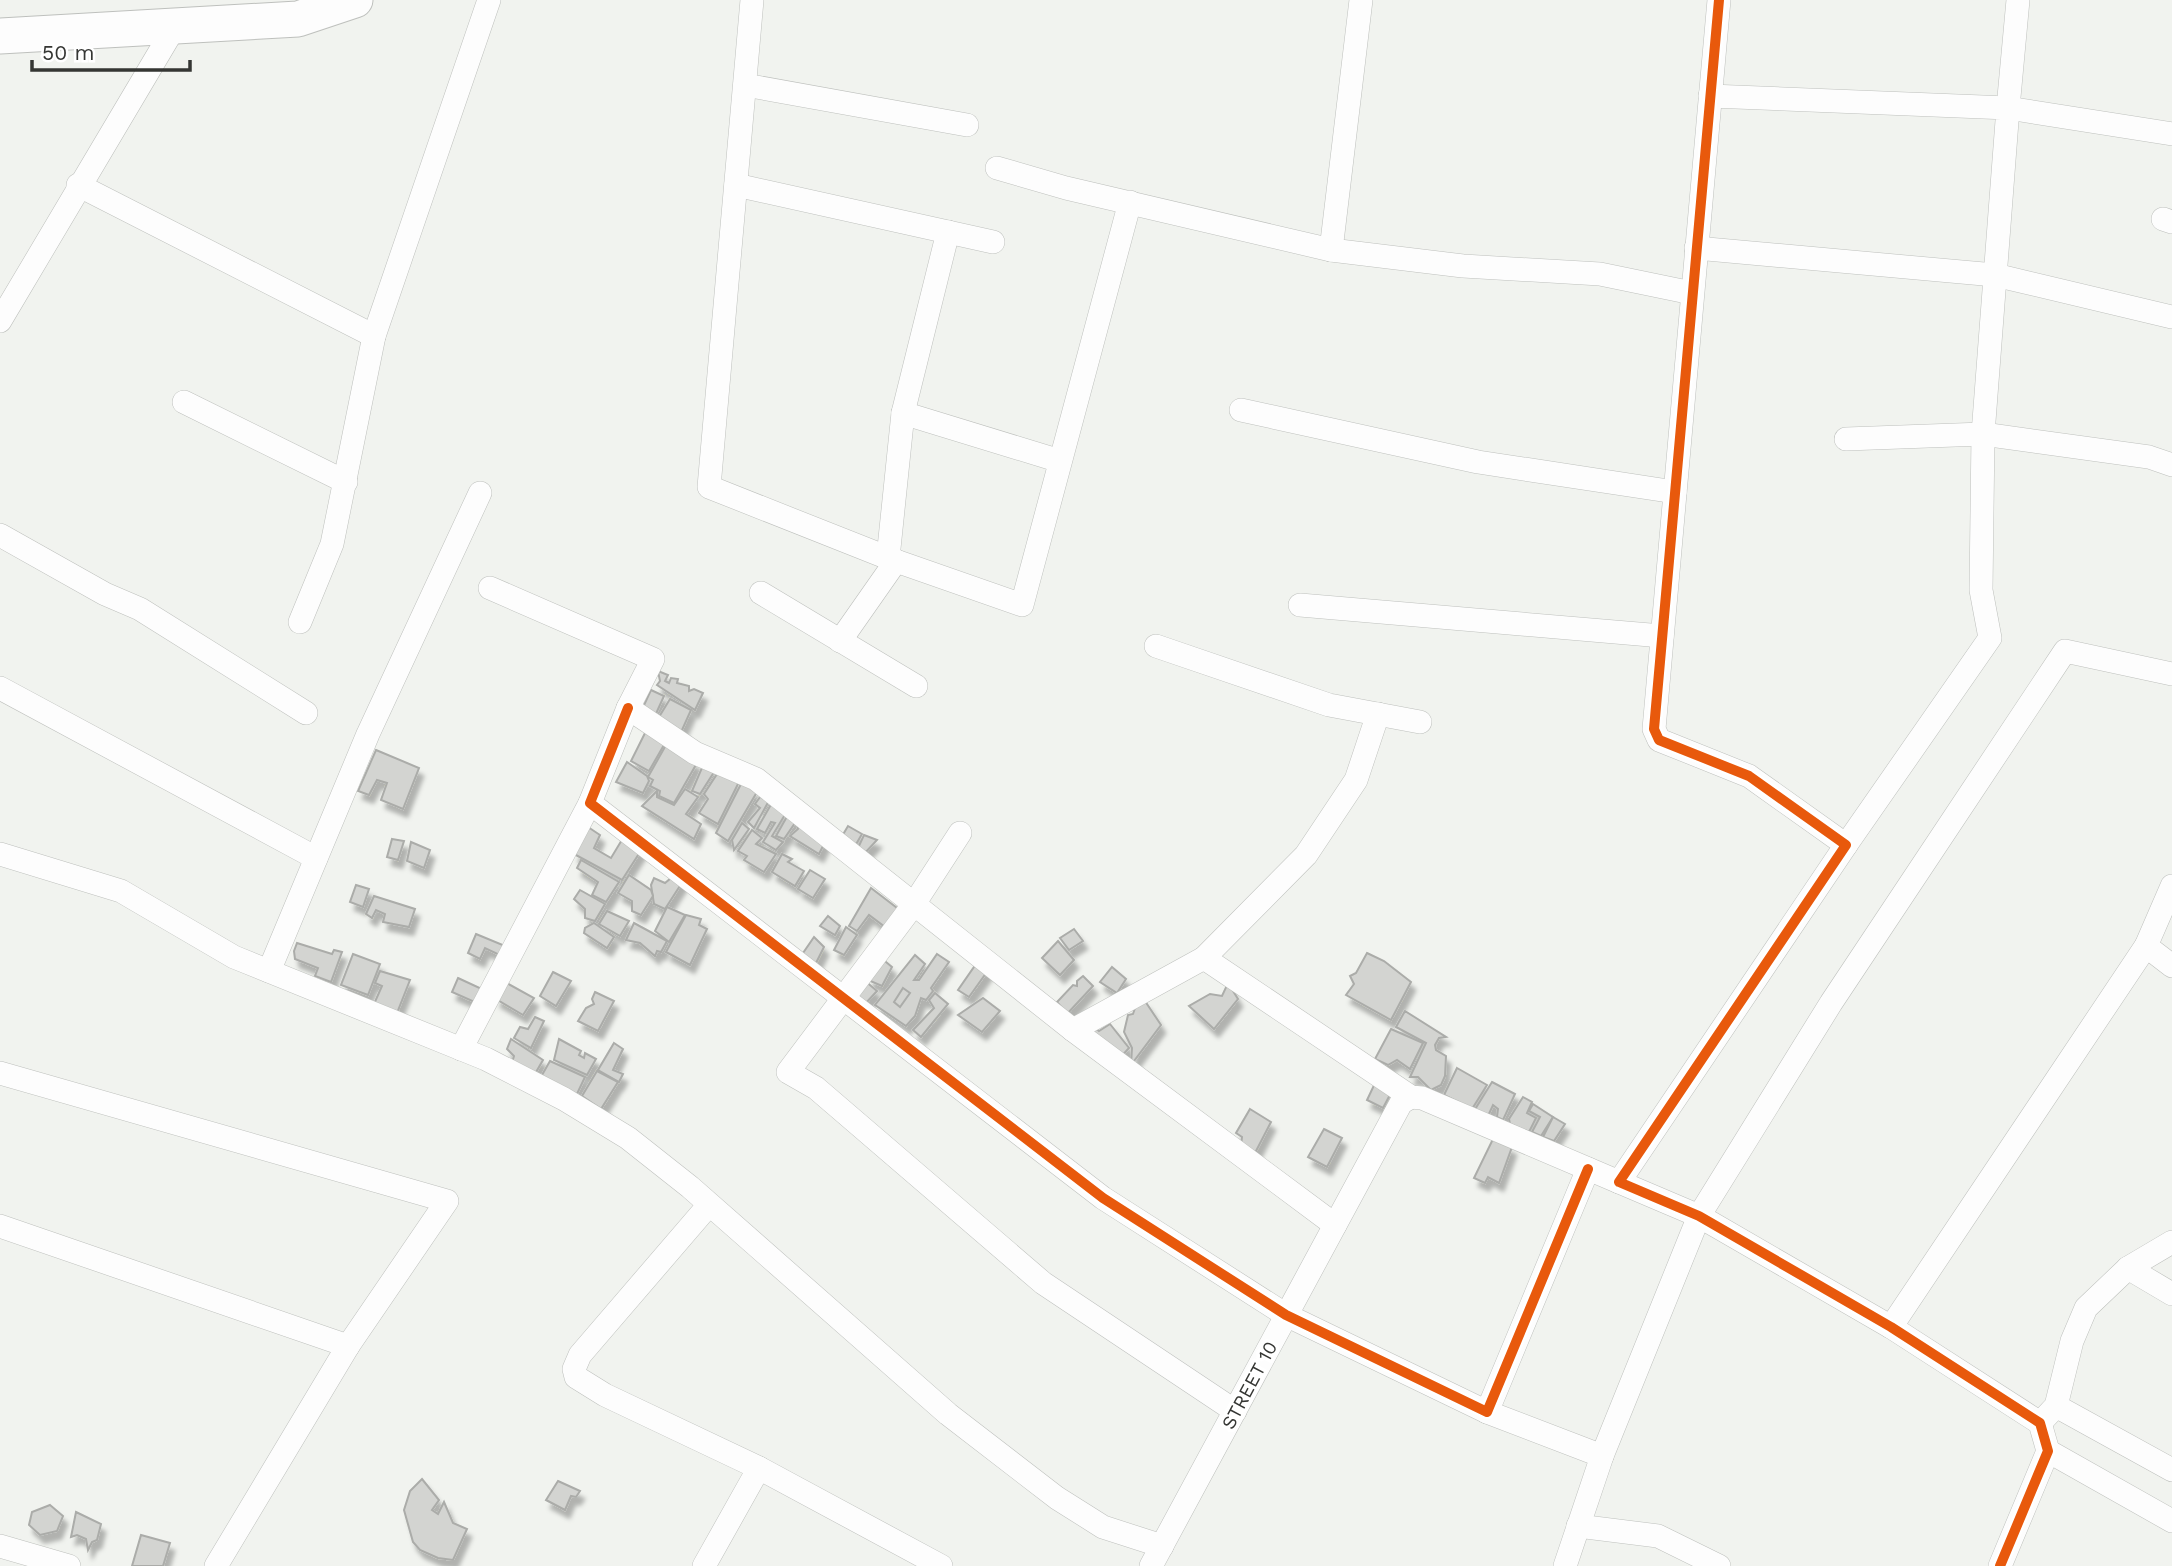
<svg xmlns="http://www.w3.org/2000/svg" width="2172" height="1566" font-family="'Work Sans',sans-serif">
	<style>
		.building { fill: #d3d4d1; stroke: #abaca9; stroke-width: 2; filter: url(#shadow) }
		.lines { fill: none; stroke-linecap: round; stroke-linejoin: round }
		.street-casing { stroke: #bec0bd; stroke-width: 24 }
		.primary-casing { stroke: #bec0bd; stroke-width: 37 }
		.street { stroke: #fdfdfd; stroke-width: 23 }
		.primary { stroke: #fdfdfd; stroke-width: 35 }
		.cycleway-casing { stroke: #fff; stroke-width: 15 }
		.cycleway { stroke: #e8590c; stroke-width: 10 }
		.labels { text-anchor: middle; stroke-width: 7; stroke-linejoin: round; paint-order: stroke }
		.street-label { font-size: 19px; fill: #353633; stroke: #fff }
	</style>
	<defs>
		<filter id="shadow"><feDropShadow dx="4.5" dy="8" stdDeviation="2" flood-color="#0004"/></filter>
	</defs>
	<rect width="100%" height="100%" fill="#f1f3ef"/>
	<!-- building -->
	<g class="building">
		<polygon points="658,671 668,675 665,681 669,683 671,678 678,679 677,683 689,686 689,691 694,689 703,693 695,710 657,685 660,681"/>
		<polygon points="651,690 664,696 650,727 638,718"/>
		<polygon points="670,699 691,710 678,739 659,717"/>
		<polygon points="647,729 668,738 649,771 631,761"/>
		<polygon points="666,745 697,763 674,803 659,796 660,791 650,786 653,780 648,777"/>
		<polygon points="376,750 419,768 403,809 381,800 387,783 377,780 369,795 358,791"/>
		<polygon points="627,762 647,776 649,781 643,793 616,782"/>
		<polygon points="704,763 716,769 700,794 692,791"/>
		<polygon points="719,771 739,782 718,824 699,813 708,799 704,794"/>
		<polygon points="742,782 757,792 728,841 716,833"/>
		<polygon points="685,789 698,797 686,814 701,824 694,839 642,806 657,791 657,797 674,805"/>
		<polygon points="763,793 771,797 754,828 748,822 760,808 755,804"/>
		<polygon points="773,801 786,813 772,836 783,842 776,850 763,842 775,823 771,822 765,833 757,829"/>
		<polygon points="789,813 797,820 784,839 776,836"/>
		<polygon points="742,823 749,829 734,850 732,840"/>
		<polygon points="797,825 826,840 819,854 790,836 798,829"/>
		<polygon points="848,826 862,834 855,846 841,838"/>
		<polygon points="588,827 600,835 594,848 611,858 623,838 642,849 622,880 574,854"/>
		<polygon points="752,830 762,838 756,844 776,854 764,872 744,860 747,856 738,851"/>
		<polygon points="864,835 877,840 864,854 858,848"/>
		<polygon points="392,839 404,841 398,860 387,857"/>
		<polygon points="411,842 430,850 424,868 407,861"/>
		<polygon points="782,854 792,859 788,862 804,871 795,886 772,872"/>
		<polygon points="581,860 619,882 606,902 592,895 598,882 577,868"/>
		<polygon points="810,870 825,879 813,898 798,889"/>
		<polygon points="677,873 685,878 665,909 654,904 651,885 654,878 665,883"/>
		<polygon points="629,875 651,890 653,896 641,915 632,911 632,901 618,893"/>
		<polygon points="356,885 369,889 363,907 350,902"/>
		<polygon points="871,888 901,911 889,930 869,915 857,931 849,926"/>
		<polygon points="580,890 605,904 595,921 585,918 585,909 574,899"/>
		<polygon points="374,896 415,909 409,927 383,922 385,914 376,910 372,918 366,914"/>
		<polygon points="667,907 685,915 669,942 655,931"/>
		<polygon points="607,911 629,921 620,936 599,924"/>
		<polygon points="686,915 701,919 699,925 707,929 690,965 666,952"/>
		<polygon points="828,916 840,926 835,935 820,926"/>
		<polygon points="594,923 614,937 607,948 584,933 585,928"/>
		<polygon points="634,923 667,941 661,952 657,951 655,956 640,943 626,940"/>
		<polygon points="846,927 857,935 844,955 834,950"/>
		<polygon points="1074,929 1083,941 1069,950 1060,938"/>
		<polygon points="476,934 510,948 506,958 485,948 480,959 468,953"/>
		<polygon points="814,937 824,947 815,965 801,956"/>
		<polygon points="1058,941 1074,960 1060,975 1042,958"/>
		<polygon points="297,943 332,954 334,950 342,952 331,982 315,976 318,968 295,959 294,951"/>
		<polygon points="1367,953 1384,961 1411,982 1391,1020 1346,995 1354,984 1350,976 1356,973"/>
		<polygon points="353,954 380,964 368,995 341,985"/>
		<polygon points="937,954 949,962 931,988 933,991 926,1000 921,998 915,1016 906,1026 875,1005 915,955 925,964 914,980 919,980"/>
		<polygon points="983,954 994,962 969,997 958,990"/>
		<polygon points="880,957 892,967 882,986 868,980"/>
		<polygon points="1112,967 1126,979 1117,993 1100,982"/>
		<polygon points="380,971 410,980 397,1013 374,1004 382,986 375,983"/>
		<polygon points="553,972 571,981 556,1006 540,996"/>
		<polygon points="1083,976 1093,986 1067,1014 1057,1002 1073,985 1077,986 1077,981"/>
		<polygon points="458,978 484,990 479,1004 452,992"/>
		<polygon points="864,980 877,991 865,1004 850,996"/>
		<polygon points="503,981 534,998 523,1015 496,999"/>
		<polygon points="1228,983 1238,999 1214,1029 1189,1006 1210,994 1222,996"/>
		<polygon points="903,988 910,993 900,1007 894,1002"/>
		<polygon points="595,992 614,1001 598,1031 578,1021 586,1008 594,1004 592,999"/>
		<polygon points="935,993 948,1004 921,1037 913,1030 934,1008 929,1000"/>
		<polygon points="983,998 1000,1011 982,1032 958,1015"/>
		<polygon points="1145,1001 1161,1025 1131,1065 1132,1048 1124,1032 1128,1015 1133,1014 1137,1002"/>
		<polygon points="1405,1011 1446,1037 1439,1038 1435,1045 1436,1050 1446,1056 1445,1076 1441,1085 1431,1090 1418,1077 1410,1077 1426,1043 1396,1027"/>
		<polygon points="535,1017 544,1021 531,1048 514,1038 520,1027 528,1029"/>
		<polygon points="1110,1024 1129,1048 1119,1059 1088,1032 1094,1027 1099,1031"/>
		<polygon points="1391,1029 1423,1043 1410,1069 1397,1060 1388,1065 1375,1059"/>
		<polygon points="511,1039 543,1060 532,1079 511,1066 514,1056 507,1049"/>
		<polygon points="559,1039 581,1051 579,1055 584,1058 585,1053 596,1059 587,1075 554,1060"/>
		<polygon points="614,1043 623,1049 613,1070 623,1074 619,1082 598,1070"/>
		<polygon points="550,1061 585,1077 576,1096 538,1082"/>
		<polygon points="1457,1068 1487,1085 1472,1109 1444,1095"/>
		<polygon points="597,1071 618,1082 601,1109 582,1096"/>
		<polygon points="1377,1079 1393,1089 1383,1108 1367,1100"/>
		<polygon points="1492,1082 1515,1094 1503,1120 1497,1117 1498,1109 1493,1105 1488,1116 1474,1111"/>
		<polygon points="1523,1097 1532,1102 1527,1113 1536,1118 1529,1132 1510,1124 1509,1119"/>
		<polygon points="1533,1104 1553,1117 1541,1136 1532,1132 1540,1117 1529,1111"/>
		<polygon points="1250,1109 1271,1122 1255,1153 1241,1146 1242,1137 1236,1133"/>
		<polygon points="1553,1117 1565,1124 1554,1141 1543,1137"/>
		<polygon points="1324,1129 1342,1138 1327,1167 1308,1157"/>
		<polygon points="1493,1139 1512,1147 1499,1183 1488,1177 1485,1183 1474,1178"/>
		<polygon points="422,1479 439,1500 432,1510 438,1514 444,1502 453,1523 467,1529 453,1560 438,1558 420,1550 413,1542 404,1510 410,1491"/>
		<polygon points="558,1481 580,1491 576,1497 571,1496 565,1510 546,1500"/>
		<polygon points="50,1505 63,1516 57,1531 40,1535 29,1525 32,1512"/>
		<polygon points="76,1512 101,1524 97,1540 92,1542 88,1550 86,1539 77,1535 71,1537"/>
		<polygon points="141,1535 170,1543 163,1566 132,1566"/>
	</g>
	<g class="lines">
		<defs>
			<g id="street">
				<polyline points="752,0 709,487 896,561 1022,605 1130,202"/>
				<polyline points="1719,0 1654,729 1659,740 1749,776 1846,845 1619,1182 1699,1216 1891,1327 2040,1423 2048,1451 2000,1566"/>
				<polyline points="2018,0 2008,108 2172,134"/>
				<polyline points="745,85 967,125"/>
				<polyline points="1710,96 2008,108 1983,434 1981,590 1990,638 1846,845"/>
				<polyline points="997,168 1066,188 1331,250 1361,0"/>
				<polyline points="78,185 374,336"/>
				<polyline points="736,185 993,242"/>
				<polyline points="2163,219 2172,222"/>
				<polyline points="1696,248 1995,275 2172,317"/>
				<polyline points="1331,250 1463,266 1600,274 1692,293"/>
				<polyline points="0,321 174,28"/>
				<polyline points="184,402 346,482"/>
				<polyline points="1241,410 1478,462 1675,492"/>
				<polyline points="903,413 1060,461"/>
				<polyline points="1846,439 1983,434 2149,457 2172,465"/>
				<polyline points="0,535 105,594 140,609 306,713"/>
				<polyline points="888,558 903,413 948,232"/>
				<polyline points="490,588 653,659 628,708 695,753 756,779 1073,1030 1204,958 1306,855 1356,780 1378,714"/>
				<polyline points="761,593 916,686"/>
				<polyline points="1300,605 1662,636"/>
				<polyline points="300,622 332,544 374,336 489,0"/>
				<polyline points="840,641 896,561"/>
				<polyline points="1156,646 1329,705 1420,722"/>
				<polyline points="0,688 316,858"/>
				<polyline points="628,708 590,803 1103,1198 1286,1315 1487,1412 1588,1169"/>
				<polyline points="960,833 914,904 788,1072 816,1088 1043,1283 1235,1411"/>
				<polyline points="0,854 121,891 234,957 486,1059 564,1099 628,1138 690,1187 948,1414 1057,1498 1103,1527 1162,1546"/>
				<polyline points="2146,946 2172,886"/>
				<polyline points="1204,958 1411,1097 1422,1098 1619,1182"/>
				<polyline points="269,971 368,734 480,493"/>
				<polyline points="1073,1030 1335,1225"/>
				<polyline points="461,1049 590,803"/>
				<polyline points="0,1073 447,1201 348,1346 216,1566"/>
				<polyline points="708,1206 580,1355 574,1369 576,1377 605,1395 759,1468 941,1566"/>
				<polyline points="0,1226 348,1346"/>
				<polyline points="2128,1268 2172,1294"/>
				<polyline points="1891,1327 2146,946 2172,966"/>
				<polyline points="2056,1406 2172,1470"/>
				<polyline points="1487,1412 1602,1456"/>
				<polyline points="2040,1423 2056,1406 2072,1341 2086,1308 2128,1268 2172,1242"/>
				<polyline points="2048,1451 2172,1521"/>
				<polyline points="1578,1526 1658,1536 1719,1566"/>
				<polyline points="0,1546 69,1566"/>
				<polyline points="704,1566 759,1468"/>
				<polyline points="1151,1566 1401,1103 1411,1097"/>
				<polyline points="1565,1566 1602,1456 1699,1216 1831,1003 2065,651 2172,674"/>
			</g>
			<polyline id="primary" points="0,36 298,19 355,0"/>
		</defs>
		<!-- street casing -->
		<use href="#street" class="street-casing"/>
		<!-- primary casing -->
		<use href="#primary" class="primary-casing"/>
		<!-- street -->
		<use href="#street" class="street"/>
		<!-- primary -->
		<use href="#primary" class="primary"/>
		<defs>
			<g id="cycleway">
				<polyline points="1719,0 1654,729 1659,740 1749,776 1846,845 1619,1182 1699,1216 1891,1327 2040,1423 2048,1451 2000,1566"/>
				<polyline points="628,708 590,803 1103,1198 1286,1315 1487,1412 1588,1169"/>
			</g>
		</defs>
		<!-- cycleway casing -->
		<use href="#cycleway" class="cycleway-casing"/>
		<!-- cycleway -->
		<use href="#cycleway" class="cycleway"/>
	</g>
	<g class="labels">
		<!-- street labels -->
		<g class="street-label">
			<text transform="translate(1249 1385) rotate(-62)" y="7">STREET 10</text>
		</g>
	</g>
	<!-- scale -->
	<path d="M32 60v10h158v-10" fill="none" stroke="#353633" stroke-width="3.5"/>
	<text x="42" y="60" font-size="21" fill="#353633" stroke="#ffffff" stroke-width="5" paint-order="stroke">50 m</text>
</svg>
